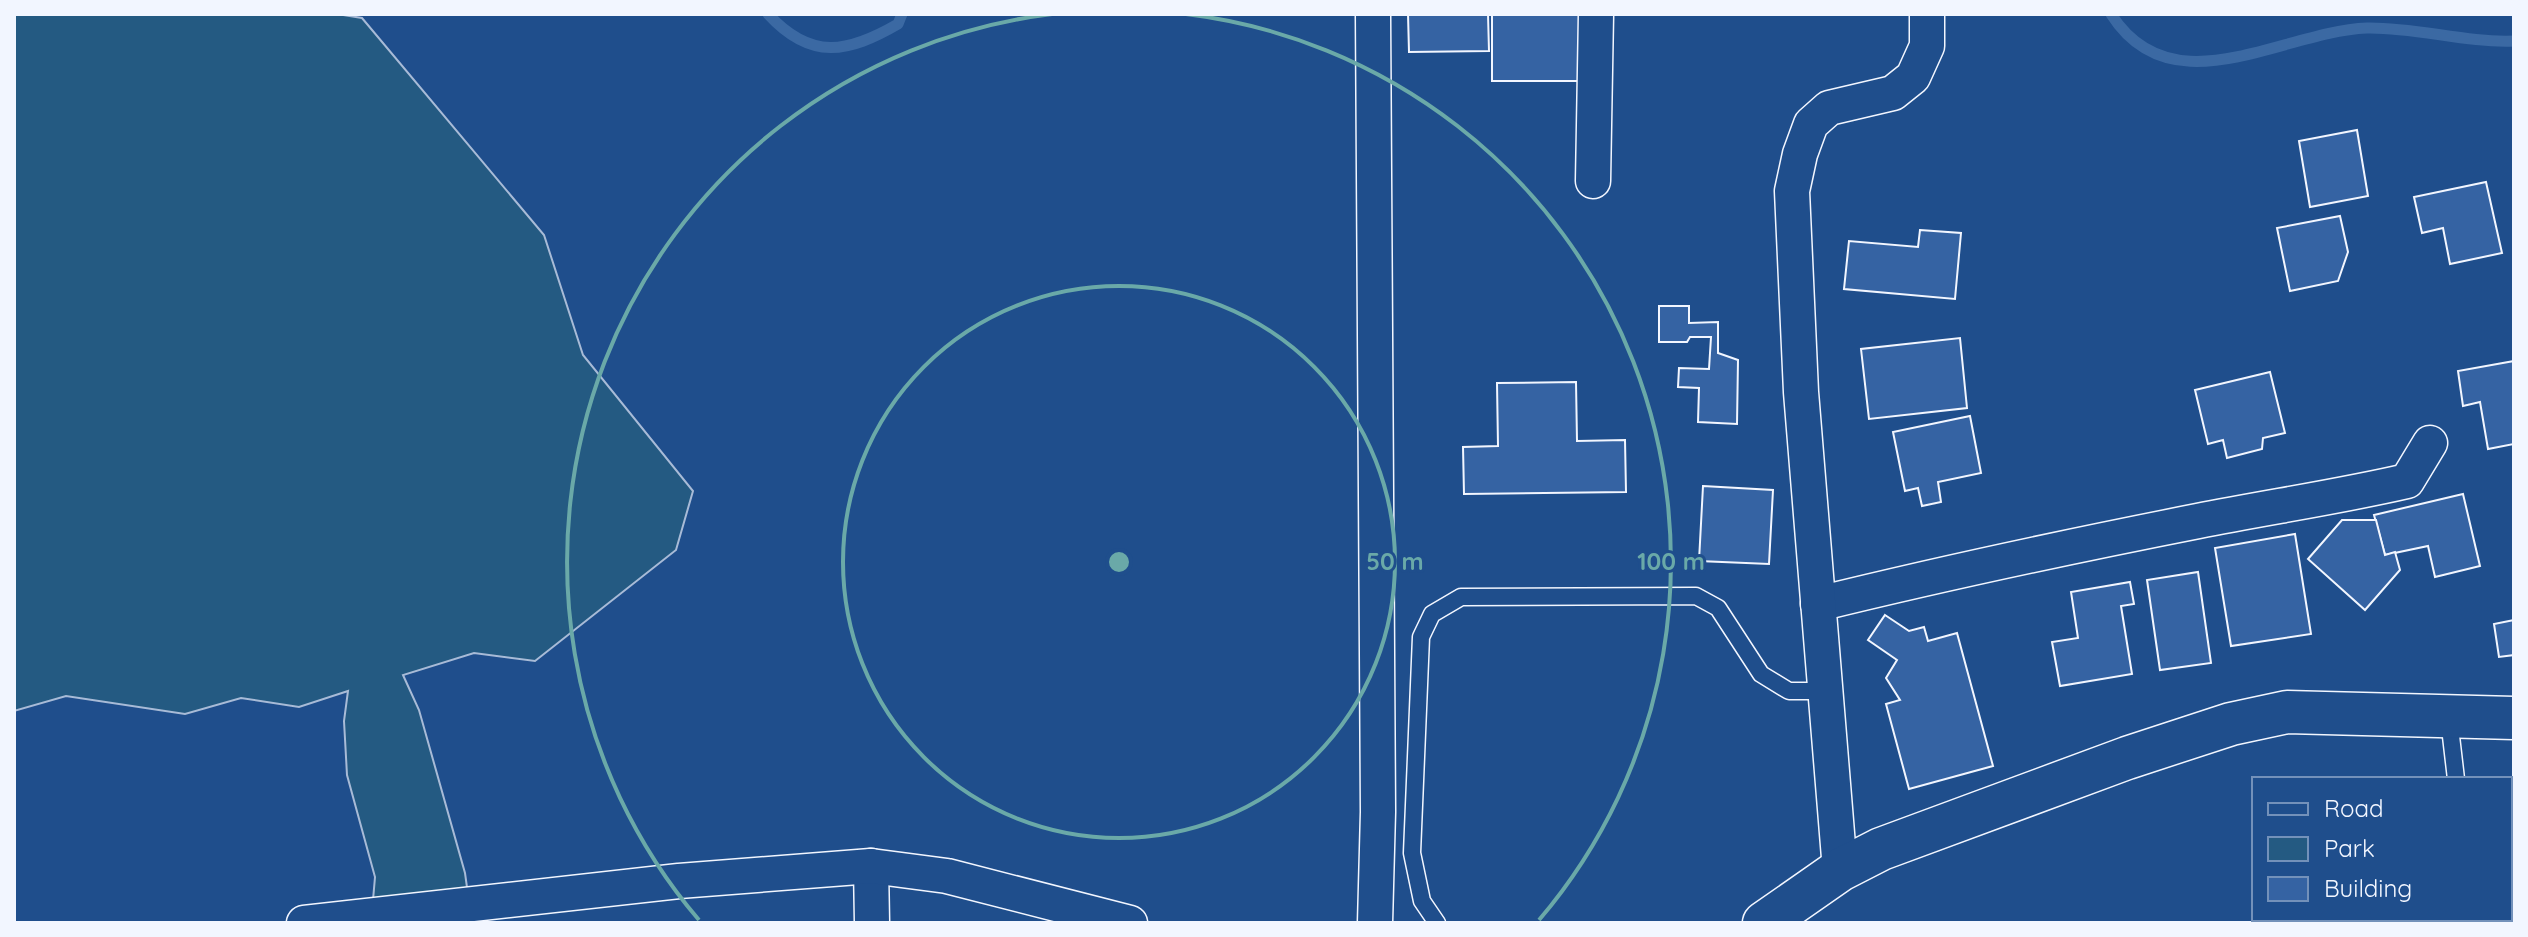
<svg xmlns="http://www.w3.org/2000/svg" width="2528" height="937" font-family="Quicksand,sans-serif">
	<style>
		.green { fill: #245a82; stroke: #a8bbd7; stroke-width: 2 }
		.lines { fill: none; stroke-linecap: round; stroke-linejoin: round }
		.stream { stroke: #3b69a3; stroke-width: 11 }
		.building { fill: #3563a3; stroke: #f2f6ff; stroke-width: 2 }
		.service-casing { stroke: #f2f6ff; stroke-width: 19 }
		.minor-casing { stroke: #f2f6ff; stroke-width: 37 }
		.tertiary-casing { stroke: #f2f6ff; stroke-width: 45 }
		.service { stroke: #1f4e8c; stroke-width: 16 }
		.minor { stroke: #1f4e8c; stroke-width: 34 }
		.tertiary { stroke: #1f4e8c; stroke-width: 42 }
		.ring { fill: none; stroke: #6aa9a8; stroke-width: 4 }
		.centre { fill: #6aa9a8; stroke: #1f4e8c; stroke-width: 4 }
		.ring-label { font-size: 24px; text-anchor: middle; font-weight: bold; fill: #6aa9a8; stroke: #1f4e8c; stroke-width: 6; stroke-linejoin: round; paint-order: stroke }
	</style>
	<rect width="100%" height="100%" fill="#1f4e8c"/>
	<!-- green -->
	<polygon class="green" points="14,14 337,14 362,18 544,235 583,355 693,491 676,550 535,661 474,653 403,675 419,710 465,873 472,923 371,923 375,877 347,775 344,721 348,691 299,707 241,698 185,714 66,696 14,711"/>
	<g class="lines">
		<!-- stream -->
		<g class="stream">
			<path d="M768,14C811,61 848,53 898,24L902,14"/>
			<path d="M2111,14C2172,110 2283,31 2367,28C2416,27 2465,43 2514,41"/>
		</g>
	</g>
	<!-- building -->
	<g class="building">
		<polygon points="1408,14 1488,14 1489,51 1409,52"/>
		<rect x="1492" y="14" width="87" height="67"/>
		<polygon points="2357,130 2368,196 2310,207 2299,141"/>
		<polygon points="2486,182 2502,253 2450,264 2443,228 2422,233 2414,197"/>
		<polygon points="2340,216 2348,252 2338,281 2290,291 2277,228"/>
		<polygon points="1920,230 1961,233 1955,299 1844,289 1849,241 1918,247"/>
		<polygon points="1659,306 1689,306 1689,323 1718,322 1718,353 1738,360 1737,424 1698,422 1699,388 1678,387 1679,368 1709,369 1711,337 1690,337 1687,342 1659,342"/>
		<polygon points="1960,338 1967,408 1869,419 1861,349"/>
		<polygon points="2514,361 2514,444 2488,449 2480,402 2463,406 2458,371"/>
		<polygon points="2270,372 2285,433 2263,438 2262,449 2227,458 2223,440 2208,444 2195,390"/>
		<polygon points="1576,382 1577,441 1625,440 1626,492 1464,494 1463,447 1498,446 1497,383"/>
		<polygon points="1970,416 1981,473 1938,482 1941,502 1922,506 1918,488 1905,491 1893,432"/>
		<polygon points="1703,486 1773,490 1769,564 1699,561"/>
		<polygon points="2463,494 2480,566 2435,577 2428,546 2385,555 2374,515"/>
		<polygon points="2342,520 2376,520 2385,555 2395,552 2400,570 2365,610 2308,559"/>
		<polygon points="2295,534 2311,634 2231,646 2215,548"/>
		<polygon points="2198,572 2211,663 2160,670 2147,580"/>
		<polygon points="2130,582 2134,604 2121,606 2132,674 2060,686 2052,642 2078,638 2071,592"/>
		<polygon points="1885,615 1909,631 1924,627 1928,641 1957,633 1993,766 1909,789 1886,704 1900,700 1886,678 1897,660 1868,640"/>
		<polygon points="2514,620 2514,655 2499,657 2494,624"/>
	</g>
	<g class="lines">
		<defs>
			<g id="service">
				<polyline points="2449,719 2456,779"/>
				<polyline points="2484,919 2486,923"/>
				<polyline points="1437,923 1422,901 1412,853 1421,637 1432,614 1461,597 1696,596 1718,608 1761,674 1789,691 1825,691"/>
			</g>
			<g id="minor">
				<polyline points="1373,14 1378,812 1375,923"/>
				<polyline points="1593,181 1596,14"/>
				<path d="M1818,604C1944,573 2071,546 2198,521C2268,507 2338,497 2407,481L2430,443"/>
				<polyline points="871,866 872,923"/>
				<polyline points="1840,870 1801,392 1792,191 1800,154 1811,124 1829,108 1893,93 1913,77 1927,46 1927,14"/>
				<polyline points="304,923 679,881 871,866 947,876 1130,923"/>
			</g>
			<polyline id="tertiary" points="1764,923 1840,870 1881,849 2127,758 2231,724 2287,712 2514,718"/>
		</defs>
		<!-- service casing -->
		<use href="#service" class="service-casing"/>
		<!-- minor casing -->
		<use href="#minor" class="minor-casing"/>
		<!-- tertiary casing -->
		<use href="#tertiary" class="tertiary-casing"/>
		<!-- service -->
		<use href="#service" class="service"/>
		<!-- minor -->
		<use href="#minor" class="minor"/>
		<!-- tertiary -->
		<use href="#tertiary" class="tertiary"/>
	</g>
	<!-- distance rings -->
	<g class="ring">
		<circle cx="1119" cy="562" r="276"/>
		<path d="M699 920A552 552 0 0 1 1052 14M1186 14A552 552 0 0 1 1539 920"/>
	</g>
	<circle cx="1119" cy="562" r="12" class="centre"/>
	<g class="ring-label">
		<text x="1395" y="570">50 m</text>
		<text x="1671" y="570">100 m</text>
	</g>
	<!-- border -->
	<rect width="2528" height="937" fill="none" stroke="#f2f6ff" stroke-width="32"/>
	<!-- legend -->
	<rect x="2252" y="777" width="260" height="144" fill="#1f4e8c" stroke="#7391ba" stroke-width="2"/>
	<rect x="2268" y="803" width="40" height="12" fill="#1f4e8c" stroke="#7391ba" stroke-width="2"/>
	<text x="2324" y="817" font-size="24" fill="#f2f6ff">Road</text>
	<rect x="2268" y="837" width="40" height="24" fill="#245a82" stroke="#7391ba" stroke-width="2"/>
	<text x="2324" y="857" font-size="24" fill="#f2f6ff">Park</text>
	<rect x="2268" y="877" width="40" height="24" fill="#3563a3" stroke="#7391ba" stroke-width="2"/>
	<text x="2324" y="897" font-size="24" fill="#f2f6ff">Building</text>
</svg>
